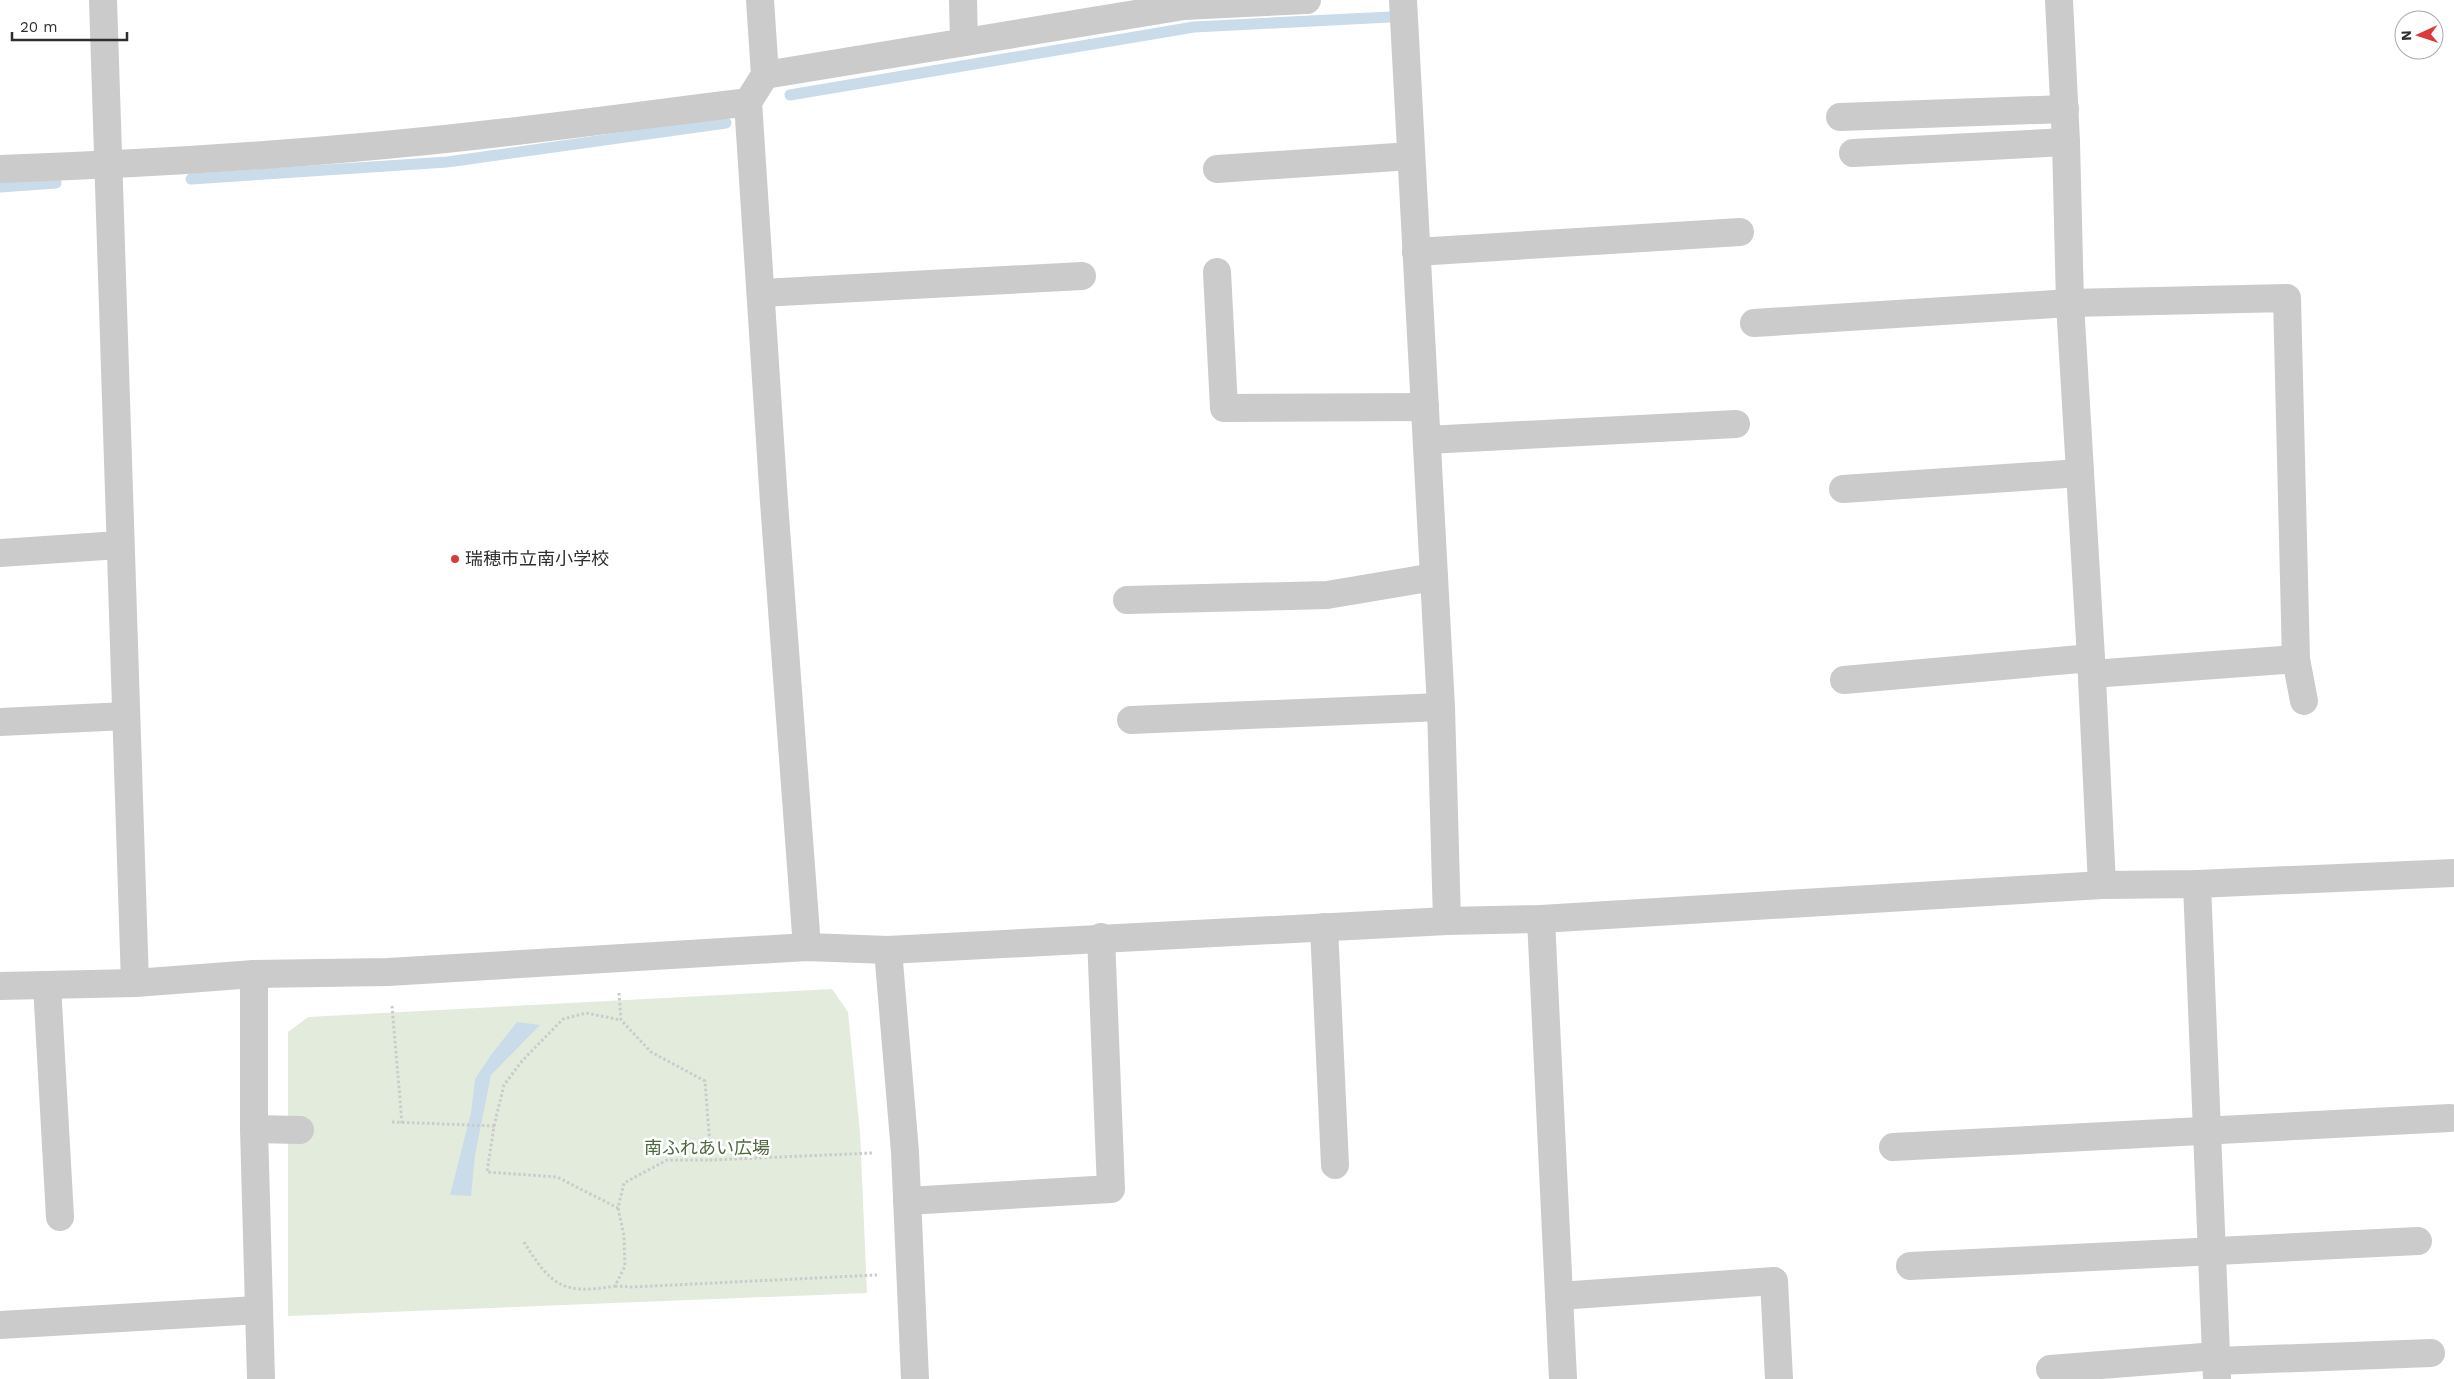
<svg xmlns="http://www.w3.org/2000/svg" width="2454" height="1379" font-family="'Work Sans','Noto Sans JP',sans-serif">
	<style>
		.green { fill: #e3ebdd }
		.water { fill: #cadbea }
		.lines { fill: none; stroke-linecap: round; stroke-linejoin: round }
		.stream { stroke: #cadbea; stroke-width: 11 }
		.path { stroke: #cbcbcb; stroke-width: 3; stroke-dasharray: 2.5 2.5; stroke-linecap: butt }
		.minor { stroke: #cbcbcb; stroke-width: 28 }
		.poi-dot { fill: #dc3a3a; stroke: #fff; stroke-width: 2 }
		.labels { text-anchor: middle; stroke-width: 5; stroke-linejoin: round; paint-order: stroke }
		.poi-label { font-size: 18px; fill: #2e2e2e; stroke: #fff; text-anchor: start }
		.park-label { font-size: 18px; fill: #4f683e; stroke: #fff }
	</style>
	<rect width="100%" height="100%" fill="#fff"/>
	<!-- green -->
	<polygon class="green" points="832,989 848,1012 860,1132 867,1293 288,1316 288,1032 308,1017"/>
	<!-- water -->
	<polygon class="water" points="517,1022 540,1025 491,1075 475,1155 471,1196 450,1195 471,1113 475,1079 491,1055"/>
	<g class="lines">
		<!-- stream -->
		<g class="stream">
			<polyline points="790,95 1194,27 1390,17"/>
			<polyline points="191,179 447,162 726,123"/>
			<polyline points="0,187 56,183"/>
		</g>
		<!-- path -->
		<g class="path">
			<polyline points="619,993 621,1020 651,1052 705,1081 711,1160 872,1153"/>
			<polyline points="392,1006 402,1123"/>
			<polyline points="392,1122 494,1126 487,1172 557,1177 618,1208 624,1183 667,1160 711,1160"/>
			<polyline points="494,1126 504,1085 522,1061 563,1019 586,1013 621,1020"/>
			<path d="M524,1242C551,1286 563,1295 615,1286L625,1266L624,1236L618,1208"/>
			<polyline points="615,1286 632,1287 877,1275"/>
		</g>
		<!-- minor -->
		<g class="minor">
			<polyline points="103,0 135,983"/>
			<polyline points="760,0 765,75 748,102 774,502 807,947"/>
			<polyline points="963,0 964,42"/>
			<polyline points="1403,0 1441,707 1447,921"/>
			<polyline points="2059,0 2066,142 2070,303 2091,658 2102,885"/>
			<polyline points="765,75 1184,6 1307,0"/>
			<polyline points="1840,117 2065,109"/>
			<polyline points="1853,153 2066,142"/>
			<path d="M0,169C170,163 339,152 508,132C588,123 668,112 748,102"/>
			<polyline points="1217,169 1411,156"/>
			<polyline points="1416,252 1740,232"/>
			<polyline points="1217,272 1224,408 1425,407"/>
			<polyline points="761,293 1082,276"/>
			<polyline points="1754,323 2070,303 2287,298 2296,659 2304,701"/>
			<polyline points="1427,440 1736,424"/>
			<polyline points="1843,489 2080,473"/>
			<polyline points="0,553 119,545"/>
			<polyline points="1127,600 1327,595 1434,577"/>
			<polyline points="2092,674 2296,659"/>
			<polyline points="1844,680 2091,658"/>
			<polyline points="1131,720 1441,707"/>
			<polyline points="0,722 126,716"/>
			<polyline points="2197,884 2217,1379"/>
			<polyline points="1541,919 1563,1379"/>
			<polyline points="1324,927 1335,1165"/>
			<polyline points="888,950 905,1152 915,1379"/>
			<polyline points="254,974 254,1129 261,1379"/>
			<polyline points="47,985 60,1217"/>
			<polyline points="0,986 135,983 254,974 388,972 807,947 888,950 1447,921 1541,919 2102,885 2197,884 2454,873"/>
			<polyline points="254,1129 300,1130"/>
			<polyline points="1893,1147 2450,1118"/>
			<polyline points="907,1201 1111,1189 1101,937"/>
			<polyline points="1910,1266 2418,1241"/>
			<polyline points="1559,1296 1774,1281 1779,1379"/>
			<polyline points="0,1325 258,1310"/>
			<polyline points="2216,1361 2431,1353"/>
			<polyline points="2050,1369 2216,1356"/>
		</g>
	</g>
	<!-- markers -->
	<circle class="poi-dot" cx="455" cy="559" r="5"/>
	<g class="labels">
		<!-- poi labels -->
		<g class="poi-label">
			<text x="465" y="565">瑞穂市立南小学校</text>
		</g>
		<!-- park labels -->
		<g class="park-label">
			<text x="707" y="1154">南ふれあい広場</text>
		</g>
	</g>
	<!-- north arrow -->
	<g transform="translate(2419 35) rotate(267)"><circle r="24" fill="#ffffff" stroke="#ababab"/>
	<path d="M0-4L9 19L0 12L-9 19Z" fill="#dc3a3a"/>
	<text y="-8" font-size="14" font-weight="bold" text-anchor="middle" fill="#2e2e2e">N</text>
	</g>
	<!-- scale -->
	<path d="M12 32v8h115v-8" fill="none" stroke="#2e2e2e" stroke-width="2.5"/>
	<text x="20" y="32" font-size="15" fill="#2e2e2e" stroke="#ffffff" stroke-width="4" paint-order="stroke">20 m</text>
</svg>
